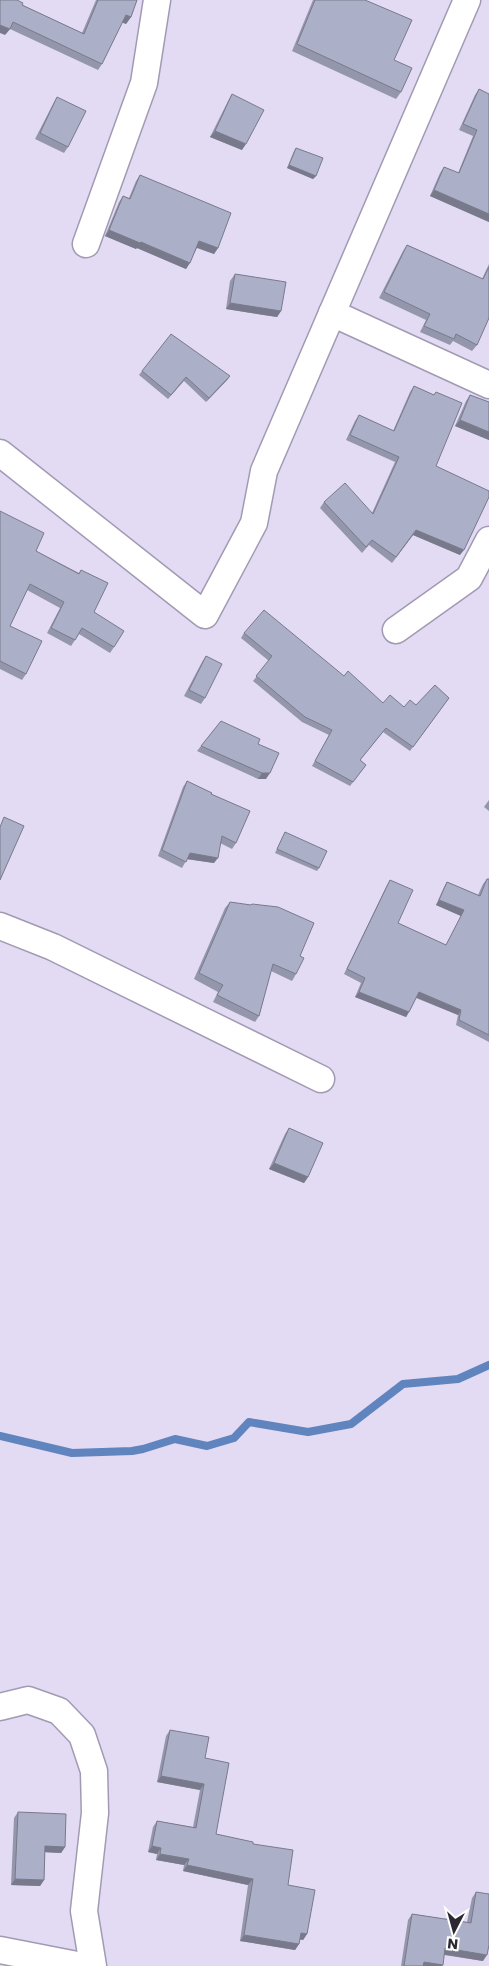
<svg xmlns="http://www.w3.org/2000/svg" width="489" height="1966" font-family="Poppins,sans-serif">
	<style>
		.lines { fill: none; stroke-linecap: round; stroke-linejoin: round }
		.stream { stroke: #6084bd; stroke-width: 8 }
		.minor-casing { stroke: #a29ab3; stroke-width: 29 }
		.minor { stroke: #fff; stroke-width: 26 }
		.wall { fill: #9496ac }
		.shaded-wall { fill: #787a8c }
		.building { fill: #acafc8; stroke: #787a8c }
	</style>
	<rect width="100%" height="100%" fill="#e3daf4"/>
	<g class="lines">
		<!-- stream -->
		<polyline class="stream" points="0,1436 72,1453 132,1451 143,1449 175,1439 207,1446 234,1438 249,1422 308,1432 351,1424 403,1384 458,1379 489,1365"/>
		<defs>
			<g id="minor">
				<polyline points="86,244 144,83 157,0"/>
				<polyline points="332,313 489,385"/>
				<polyline points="0,453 205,615 254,523 264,471 467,0"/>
				<polyline points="396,630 469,578 489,540"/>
				<polyline points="0,926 53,947 321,1079"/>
				<polyline points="0,1707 28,1700 59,1711 82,1735 94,1771 95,1813 84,1911 93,1966"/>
				<polyline points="0,1950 82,1966"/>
			</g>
		</defs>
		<!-- minor casing -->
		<use href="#minor" class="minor-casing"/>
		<!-- minor -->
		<use href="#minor" class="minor"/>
	</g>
	<!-- wall -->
	<g class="wall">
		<polygon points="96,0 137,0 131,17 126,24 122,22 102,64 98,70 10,29 5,35 22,5 82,33"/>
		<polygon points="313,0 365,0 394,60 401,92 396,99 292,51"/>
		<polygon points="479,89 489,94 489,222 430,196 440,173 444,167 458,173 473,136 459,130 475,95"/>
		<polygon points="232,94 242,150 210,137 228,101"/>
		<polygon points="57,97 68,147 64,153 35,139 53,104"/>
		<polygon points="296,148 316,176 313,179 287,168 294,151"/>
		<polygon points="140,175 218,248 214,254 197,248 186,269 137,248 136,249 105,236 119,202 123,196 129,198 136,181"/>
		<polygon points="407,245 482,279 489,264 489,318 477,345 472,351 453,341 450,345 420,332 426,320 379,298 403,251"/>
		<polygon points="235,274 281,311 277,317 226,309 230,281"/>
		<polygon points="142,371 230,376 227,380 206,402 184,381 168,399 139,375"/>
		<polygon points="414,386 434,395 436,392 436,466 460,555 413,535 392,563 369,545 362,553 320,508 324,502 372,513 395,462 346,440 355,421 359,415 393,431 410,392"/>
		<polygon points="470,395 489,402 489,440 455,426 466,401"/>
		<polygon points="0,511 36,551 79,573 81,570 94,612 114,647 110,653 79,634 71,646 47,633 60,608 27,590 10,626 26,674 22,680 0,669"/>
		<polygon points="244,633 344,676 383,703 404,707 416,705 449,698 410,751 383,732 360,760 366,765 350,786 312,766 329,735 302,722 253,681 269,661 241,638"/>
		<polygon points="206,656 205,698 201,704 184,696 202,662"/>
		<polygon points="258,744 266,779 258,779 197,751 201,746"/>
		<polygon points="187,781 211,794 236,843 232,849 220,843 214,863 187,859 182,868 158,856 183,787"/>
		<polygon points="489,800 489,811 484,807"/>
		<polygon points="285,832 319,868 317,871 275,853"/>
		<polygon points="487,879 489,879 489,1042 456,1025 458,1015 416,998 409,1012 406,1017 355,997 361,983 344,974 387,885 390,880 398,923 446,945 461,916 436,905 444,887 447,882 478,895 483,884"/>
		<polygon points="230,902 300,956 296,974 292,981 271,971 259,1016 255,1022 213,1002 218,992 194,979 225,908"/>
		<polygon points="289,1128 308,1177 304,1183 269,1169 285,1134"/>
		<polygon points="170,1730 205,1758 216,1834 253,1844 288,1885 307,1934 303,1940 300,1939 299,1944 295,1950 240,1941 248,1885 183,1871 184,1865 156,1860 157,1854 148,1852 153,1827 157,1821 193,1827 200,1790 157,1782 166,1736"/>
		<polygon points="18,1812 65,1847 61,1853 45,1852 44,1880 40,1886 11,1885 14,1818"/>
		<polygon points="476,1892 483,1961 444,1955 442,1966 401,1966 408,1920 412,1914 467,1922 472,1898"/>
	</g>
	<!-- shaded-wall -->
	<g class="shaded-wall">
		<polygon points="126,15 131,17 126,24 121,22"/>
		<polygon points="0,25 10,29 5,35 0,33"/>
		<polygon points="215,131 246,144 242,150 210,137"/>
		<polygon points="289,165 316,176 313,179 287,168"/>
		<polygon points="434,190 489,214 489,222 430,196"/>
		<polygon points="109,230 141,242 190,263 186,269 137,248 136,249 105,236"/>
		<polygon points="199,241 218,248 214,254 195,247"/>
		<polygon points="230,303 281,311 277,317 226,309"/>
		<polygon points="230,376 227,380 206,402 209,398"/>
		<polygon points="460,420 489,432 489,440 455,426"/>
		<polygon points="416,530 464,550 460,555 413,535 392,563"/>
		<polygon points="262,773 270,773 266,779 258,779"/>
		<polygon points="190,853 218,858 214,863 186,859"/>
		<polygon points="439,900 464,910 461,916 436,905"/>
		<polygon points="359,992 409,1012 406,1017 355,997"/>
		<polygon points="419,992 461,1010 458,1015 415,997"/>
		<polygon points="274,1163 308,1177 304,1183 269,1169"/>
		<polygon points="161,1776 204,1784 200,1790 157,1782"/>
		<polygon points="45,1846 65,1847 61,1853 41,1852"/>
		<polygon points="152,1846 161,1848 157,1854 148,1852"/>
		<polygon points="160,1854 189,1859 184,1865 156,1860"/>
		<polygon points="187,1865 253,1879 248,1885 183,1871"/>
		<polygon points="15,1879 44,1880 40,1886 11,1885"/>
		<polygon points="301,1933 307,1934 303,1940 297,1939"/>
		<polygon points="244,1935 299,1944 295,1950 240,1941"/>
		<polygon points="445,1948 487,1955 483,1961 441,1954"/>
		<polygon points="424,1962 443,1965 442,1966 421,1966"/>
	</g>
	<!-- building -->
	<g class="building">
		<polygon points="0,0 17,0 23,3 22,5 84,34 98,0 137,0 131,17 126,15 102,64 13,22 10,29 0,25"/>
		<polygon points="315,0 365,0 412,20 394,60 412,68 401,92 297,44"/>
		<polygon points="479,89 489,94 489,214 434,190 444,167 459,173 477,130 463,124"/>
		<polygon points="232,94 264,110 246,144 215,131"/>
		<polygon points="57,97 86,111 68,147 40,133"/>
		<polygon points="296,148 323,158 316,176 289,165"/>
		<polygon points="140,175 231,213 218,248 199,241 190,263 141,242 140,243 109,230 123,196 130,199"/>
		<polygon points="407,245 483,279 489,267 489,318 477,345 456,334 454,339 424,326 430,314 384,292"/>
		<polygon points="235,274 286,282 281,311 230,303"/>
		<polygon points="171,334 230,376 209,398 186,377 171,395 142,371"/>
		<polygon points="414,386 434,395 436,392 462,403 436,466 489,491 489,497 464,550 416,530 396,557 372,540 366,547 324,502 345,483 373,514 399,457 350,435 359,415 394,431"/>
		<polygon points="470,395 489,402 489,432 460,420"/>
		<polygon points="0,511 44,533 36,551 79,574 81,570 108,583 94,612 124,631 114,647 82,628 75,640 51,628 64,602 30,584 10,626 42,641 26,674 0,661"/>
		<polygon points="264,610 344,676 348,671 383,703 390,695 404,707 410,700 416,705 435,685 449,698 413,747 386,728 360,760 366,765 353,782 315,761 332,730 305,717 256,676 272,656 244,633"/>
		<polygon points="206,656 222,664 205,698 189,690"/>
		<polygon points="221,721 260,739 258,744 279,753 270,773 262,773 201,746"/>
		<polygon points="187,781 212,793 211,794 250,811 236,843 222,836 218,858 190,853 186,862 162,850"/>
		<polygon points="4,817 24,826 0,880 0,827"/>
		<polygon points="285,832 327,851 319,868 277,849"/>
		<polygon points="487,879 489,879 489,1035 459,1020 461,1010 419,992 409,1012 359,992 365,978 347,969 390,880 413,890 398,923 446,945 464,910 439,900 447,882 480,896"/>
		<polygon points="230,902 251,905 252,904 278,907 314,923 300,956 304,958 296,974 273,964 259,1016 217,995 223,985 199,973"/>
		<polygon points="289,1128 323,1143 308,1177 274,1163"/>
		<polygon points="170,1730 209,1737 205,1758 229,1763 216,1834 253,1842 253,1844 293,1850 288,1885 315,1890 307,1934 301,1933 299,1944 244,1935 253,1879 187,1865 189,1859 160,1854 161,1848 152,1846 157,1821 196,1828 204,1784 161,1776"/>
		<polygon points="18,1812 66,1814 65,1847 45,1846 44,1880 15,1879"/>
		<polygon points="476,1892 489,1894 489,1945 487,1955 445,1948 443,1965 424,1962 423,1966 404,1966 412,1914 471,1923"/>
	</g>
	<!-- north arrow -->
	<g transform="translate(454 1931) rotate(186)" stroke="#ffffff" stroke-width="4" paint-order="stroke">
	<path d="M0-4L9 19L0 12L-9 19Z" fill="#2b2832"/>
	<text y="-8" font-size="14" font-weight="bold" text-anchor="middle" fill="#2b2832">N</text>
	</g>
</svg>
